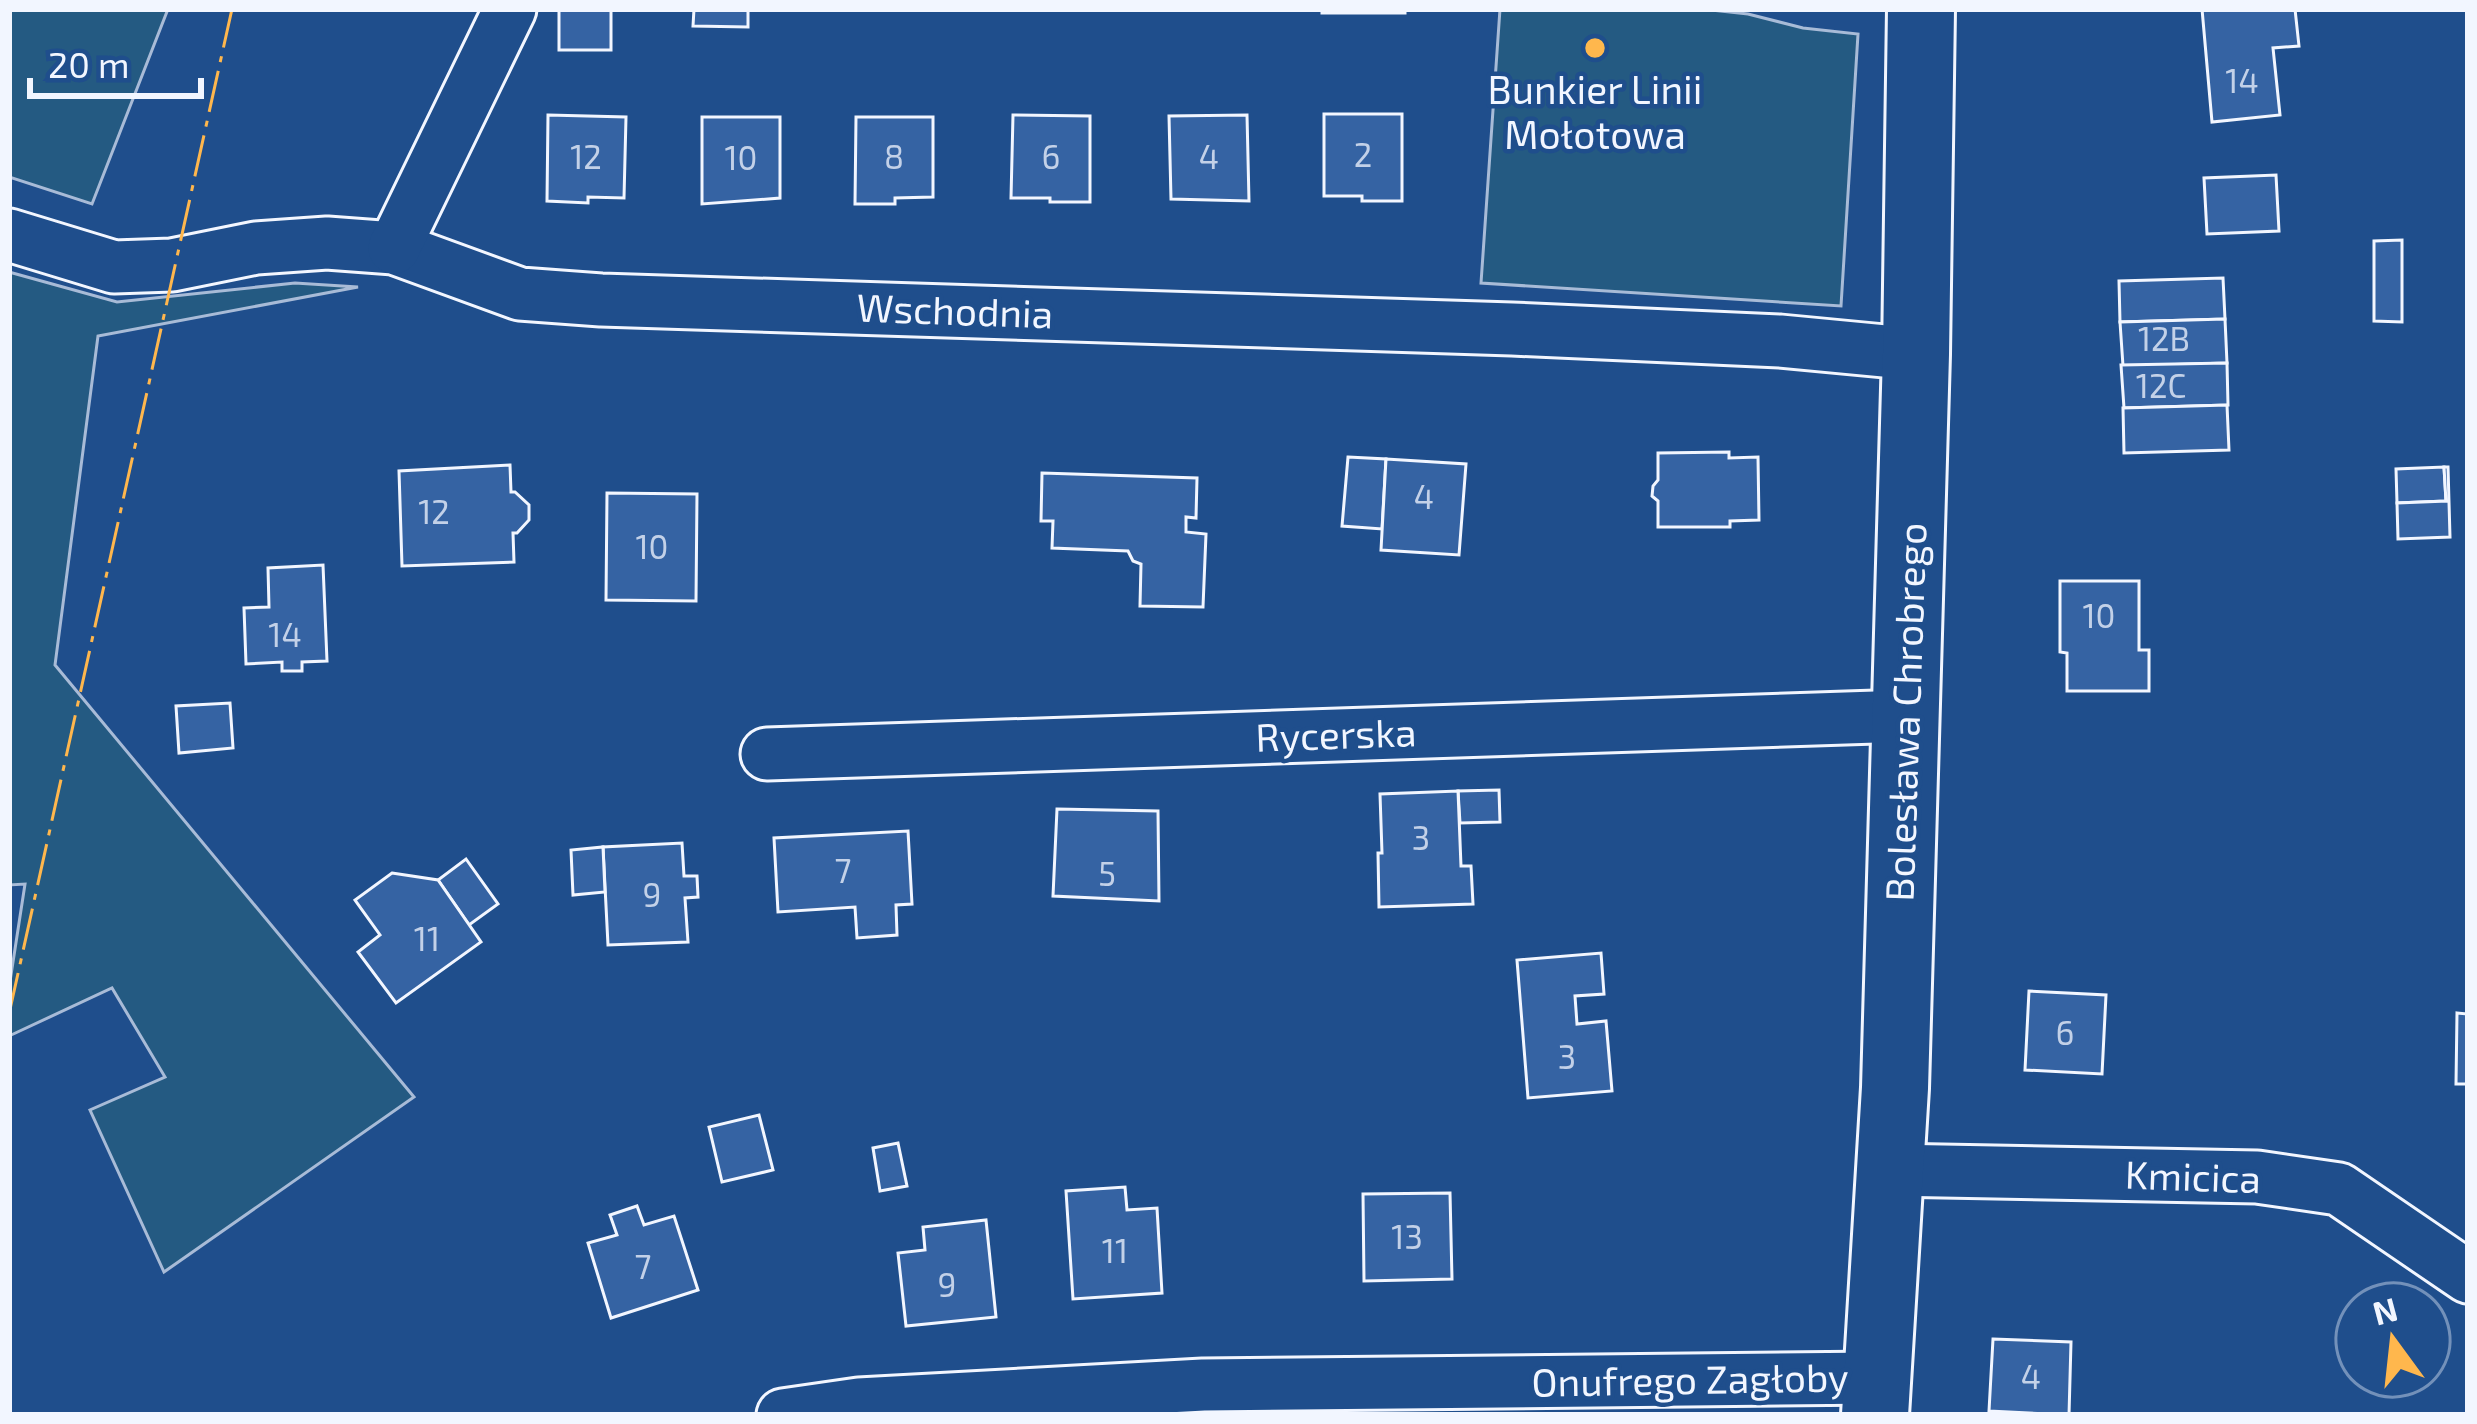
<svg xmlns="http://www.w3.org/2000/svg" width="2477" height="1424" font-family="'Exo 2',sans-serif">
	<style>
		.green { fill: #245a82; stroke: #a8bbd7; stroke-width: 3 }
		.building { fill: #3563a3; stroke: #f2f6ff; stroke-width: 3 }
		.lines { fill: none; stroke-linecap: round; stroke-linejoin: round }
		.street-casing { stroke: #f2f6ff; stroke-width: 57 }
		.secondary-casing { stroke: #f2f6ff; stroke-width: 72 }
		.street { stroke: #1f4e8c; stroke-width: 51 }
		.secondary { stroke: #1f4e8c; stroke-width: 66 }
		.power { stroke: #ffb74d; stroke-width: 3; stroke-dasharray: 42 9 6 9; stroke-linecap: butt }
		.poi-dot { fill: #ffb74d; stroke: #1f4e8c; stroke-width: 4.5 }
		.labels { text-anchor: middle; stroke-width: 9; stroke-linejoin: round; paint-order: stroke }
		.number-label { font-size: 33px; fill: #c3d1e8 }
		.poi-label { font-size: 39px; fill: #f2f6ff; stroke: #1f4e8c }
		.street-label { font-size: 39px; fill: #f2f6ff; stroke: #1f4e8c }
	</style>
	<rect width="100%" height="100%" fill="#1f4e8c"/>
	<!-- green -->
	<g class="green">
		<polygon points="9,9 168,9 92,204 9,177"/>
		<polygon points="1500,9 1702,9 1748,14 1803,28 1858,34 1841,306 1481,283"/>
		<polygon points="9,272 117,302 295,283 358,287 98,336 55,665 414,1097 164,1272 90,1110 165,1077 112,988 9,1036 9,988 25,884 9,885"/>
	</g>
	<!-- building -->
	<g class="building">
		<rect x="559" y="9" width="52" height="41"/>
		<polygon points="694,9 748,9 748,27 693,26"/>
		<rect x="1322" y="9" width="83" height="4"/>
		<polygon points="2202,9 2295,9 2299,46 2273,48 2280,115 2212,122"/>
		<polygon points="1324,114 1402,114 1402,201 1362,201 1362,196 1324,196"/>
		<polygon points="548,115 626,117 624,198 588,197 588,203 547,201"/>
		<polygon points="1013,115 1090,116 1090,202 1050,202 1050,198 1011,198"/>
		<polygon points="1247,115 1249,201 1171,199 1169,116"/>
		<polygon points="702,117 780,117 780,198 702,204"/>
		<polygon points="856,117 933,117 933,197 895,198 895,204 855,204"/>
		<polygon points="2276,175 2279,231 2207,234 2204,178"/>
		<polygon points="2402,240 2402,322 2374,321 2374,241"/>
		<polygon points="2223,278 2225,319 2120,322 2119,281"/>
		<polygon points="2225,319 2227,363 2123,366 2120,322"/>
		<polygon points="2227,363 2228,405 2124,408 2121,365"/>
		<polygon points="2227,405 2229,450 2124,453 2123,408"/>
		<polygon points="1729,452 1729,458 1758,457 1759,520 1730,521 1730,527 1658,527 1658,501 1652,496 1653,486 1658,480 1658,453"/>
		<polygon points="1348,457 1386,459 1382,529 1342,526"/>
		<polygon points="1386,459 1466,464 1459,555 1381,550"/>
		<polygon points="510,465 511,492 515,492 529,505 529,520 517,533 513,533 514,562 402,566 399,471"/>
		<polygon points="2444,467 2446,501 2397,503 2396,469"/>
		<polygon points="2444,467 2448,467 2450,537 2398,539 2397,503 2446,501"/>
		<polygon points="1042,473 1197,478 1196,518 1186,517 1186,532 1206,534 1203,607 1140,606 1141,564 1133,561 1128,551 1052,548 1053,521 1041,521"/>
		<polygon points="607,493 697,494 696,601 606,600"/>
		<polygon points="323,565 327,661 302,662 302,671 282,671 282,662 246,664 244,608 269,607 268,568"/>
		<polygon points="2060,581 2139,581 2139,650 2149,650 2149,691 2067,691 2067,653 2060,652"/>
		<polygon points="230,703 233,748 179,753 176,706"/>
		<polygon points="1499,790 1500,822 1460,823 1458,791"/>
		<polygon points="1458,791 1461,866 1471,866 1473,904 1379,907 1378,853 1382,853 1380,794"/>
		<polygon points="1057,809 1158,811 1159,901 1053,896"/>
		<polygon points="908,831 912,904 896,905 897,935 857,938 855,907 778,912 774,838"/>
		<polygon points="682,843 684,876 697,876 698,897 685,898 688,942 608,945 603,847"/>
		<polygon points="603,847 605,892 573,895 571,850"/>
		<polygon points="466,859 498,904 469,925 438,880"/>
		<polygon points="392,873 438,880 481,942 396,1003 358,952 380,935 355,900"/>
		<polygon points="1601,953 1604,994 1575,996 1577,1024 1606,1021 1612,1091 1528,1098 1517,960"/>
		<polygon points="2029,991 2106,995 2102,1074 2025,1070"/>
		<polygon points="2457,1013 2468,1014 2468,1084 2456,1084"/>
		<polygon points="759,1115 773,1170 722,1182 709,1127"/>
		<polygon points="898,1143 907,1186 880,1191 873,1148"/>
		<polygon points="1125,1187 1127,1210 1157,1208 1162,1293 1073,1299 1066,1191"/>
		<polygon points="1450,1193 1452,1279 1364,1281 1363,1194"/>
		<polygon points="637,1206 644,1225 674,1216 698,1290 611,1318 588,1243 617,1235 610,1215"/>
		<polygon points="986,1220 996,1317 906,1326 898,1253 925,1250 923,1227"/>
		<polygon points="1993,1339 2071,1342 2069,1415 1989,1411"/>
	</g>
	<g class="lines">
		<defs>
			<g id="street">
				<polyline points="9,235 114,267 172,265 256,248 327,243 394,248 520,294 601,300 1512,329 1780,341 1916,354"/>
				<polyline points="394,248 510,9"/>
				<polyline points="767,754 1906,716"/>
				<polyline points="1890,1170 2257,1177 2339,1189 2468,1277"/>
				<polyline points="783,1415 859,1404 1203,1385 1878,1378"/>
			</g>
			<polyline id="secondary" points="1875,1415 1895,1088 1916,354 1921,9"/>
		</defs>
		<!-- street casing -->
		<use href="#street" class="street-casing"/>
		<!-- secondary casing -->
		<use href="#secondary" class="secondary-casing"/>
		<!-- street -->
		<use href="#street" class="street"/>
		<!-- secondary -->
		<use href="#secondary" class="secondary"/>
		<!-- power -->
		<polyline class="power" points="9,1014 232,9"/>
	</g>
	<!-- markers -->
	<circle class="poi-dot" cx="1595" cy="48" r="12"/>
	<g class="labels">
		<!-- number labels -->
		<g class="number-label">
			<text x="2242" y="93">14</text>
			<text x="1363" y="167">2</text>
			<text x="586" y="169">12</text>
			<text x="894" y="169">8</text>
			<text x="1051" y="169">6</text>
			<text x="1209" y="169">4</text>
			<text x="741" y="170">10</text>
			<text x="2164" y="351">12B</text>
			<text x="2161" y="398">12C</text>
			<text x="1424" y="509">4</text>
			<text x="434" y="524">12</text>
			<text x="652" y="559">10</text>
			<text x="2099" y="628">10</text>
			<text x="285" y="647">14</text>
			<text x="1421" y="850">3</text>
			<text x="843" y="883">7</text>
			<text x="1107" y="886">5</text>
			<text x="652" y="907">9</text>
			<text x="427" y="951">11</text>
			<text x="2065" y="1045">6</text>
			<text x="1567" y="1069">3</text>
			<text x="1407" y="1249">13</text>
			<text x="1115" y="1263">11</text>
			<text x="643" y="1279">7</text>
			<text x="947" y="1297">9</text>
			<text x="2031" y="1389">4</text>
		</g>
		<!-- poi labels -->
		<g class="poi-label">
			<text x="1595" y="104">Bunkier Linii<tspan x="1595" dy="45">Mołotowa</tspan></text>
		</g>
		<!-- street labels -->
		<g class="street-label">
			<text transform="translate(955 311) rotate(2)" y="14">Wschodnia</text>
			<text transform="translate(1906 712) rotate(-88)" y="14">Bolesława Chrobrego</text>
			<text transform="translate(1336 735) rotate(-2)" y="14">Rycerska</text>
			<text transform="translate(2193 1177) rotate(2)" y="14">Kmicica</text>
			<text transform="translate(1690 1380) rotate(-1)" y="14">Onufrego Zagłoby</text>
		</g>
	</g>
	<!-- border -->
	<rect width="2477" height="1424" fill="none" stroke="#f2f6ff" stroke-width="24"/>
	<!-- north arrow -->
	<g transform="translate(2393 1340) rotate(345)"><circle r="57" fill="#1f4e8c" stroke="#7391ba" stroke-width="3"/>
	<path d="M0-9L21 45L0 30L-21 45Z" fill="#ffb74d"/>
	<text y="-18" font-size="33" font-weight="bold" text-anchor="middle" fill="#f2f6ff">N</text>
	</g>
	<!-- scale -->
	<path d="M30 78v18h171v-18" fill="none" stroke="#f2f6ff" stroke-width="6"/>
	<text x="48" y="78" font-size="36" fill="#f2f6ff" stroke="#1f4e8c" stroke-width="9" paint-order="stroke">20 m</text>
</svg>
